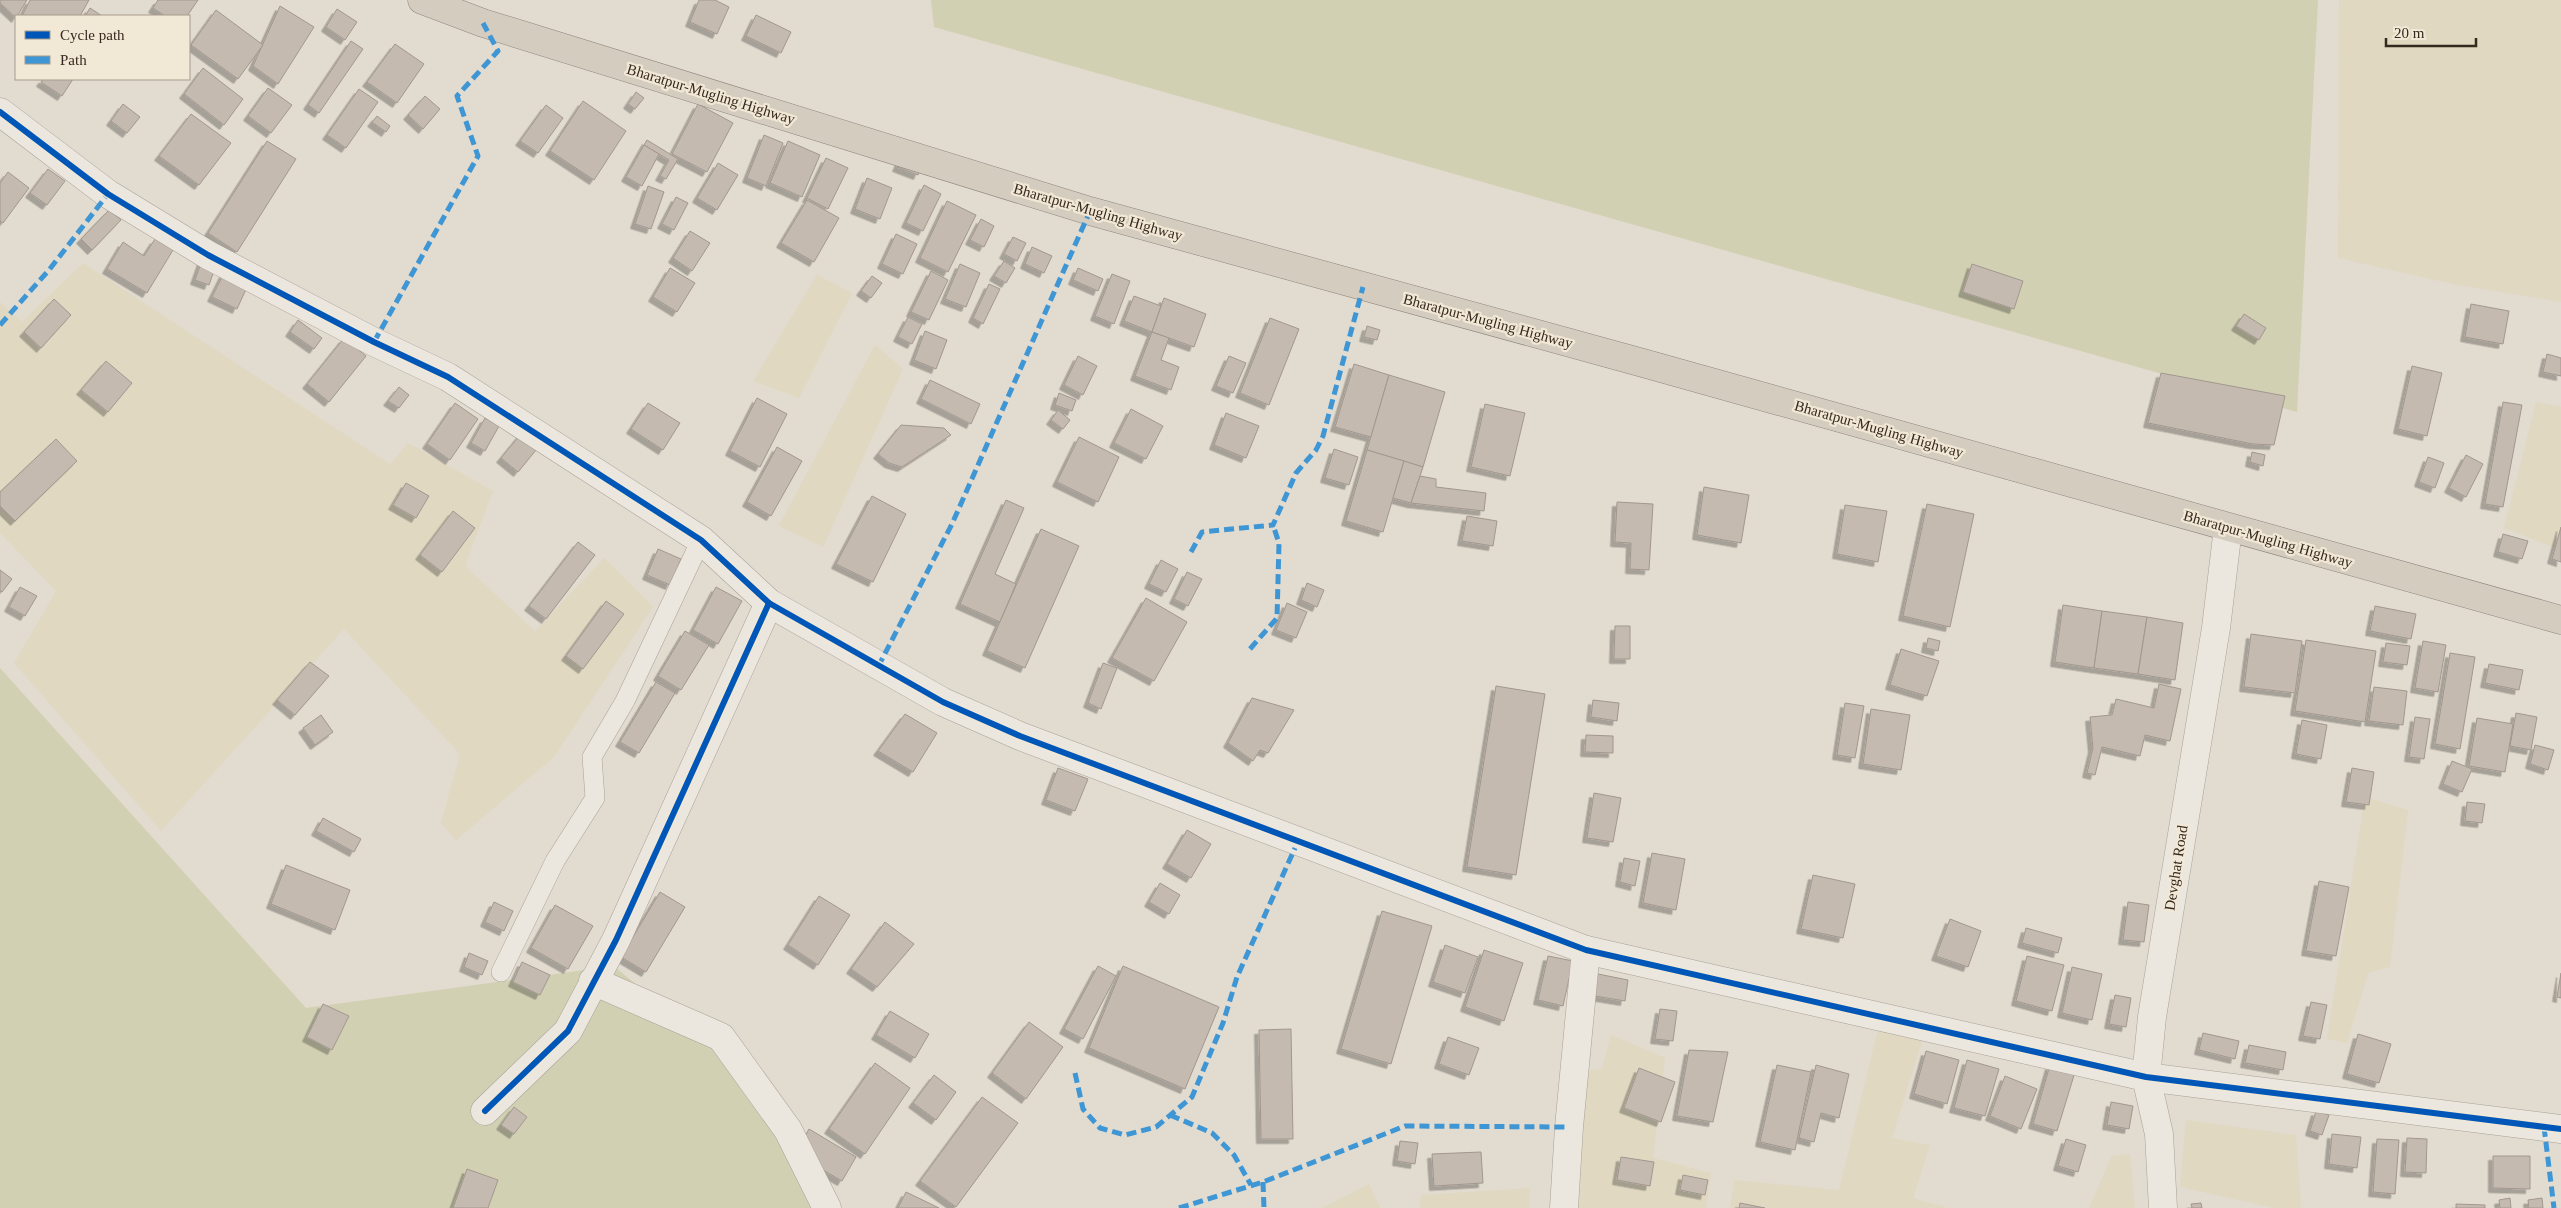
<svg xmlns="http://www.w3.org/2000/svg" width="2561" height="1208" font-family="'Times New Roman',serif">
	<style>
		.farmland { fill: #e0d8c1 }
		.green { fill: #d2d0b3 }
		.building { fill: #c5bab0; stroke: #a2978e; filter: url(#shadow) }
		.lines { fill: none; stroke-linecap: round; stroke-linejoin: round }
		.lane-casing { stroke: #a8a197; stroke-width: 20 }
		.street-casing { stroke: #a8a197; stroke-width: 29 }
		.highway-casing { stroke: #8d867e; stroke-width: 29 }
		.lane { stroke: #ebe7df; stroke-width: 19 }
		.street { stroke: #ebe7df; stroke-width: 28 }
		.highway { stroke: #d5ccc0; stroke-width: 28 }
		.quiet { stroke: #3e96d5; stroke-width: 5; stroke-dasharray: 10 5; stroke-linecap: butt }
		.cycleway-casing { stroke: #f2e8d6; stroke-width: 9 }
		.cycleway { stroke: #0057b8; stroke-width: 6 }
		.labels { text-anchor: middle; stroke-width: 4.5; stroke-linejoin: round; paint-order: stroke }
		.street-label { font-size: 15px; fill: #362920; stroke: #f2e8d6 }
	</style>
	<defs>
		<filter id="shadow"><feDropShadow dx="-4.5" dy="4.5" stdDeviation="0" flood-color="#0004"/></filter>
	</defs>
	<rect width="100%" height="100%" fill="#e2dbcf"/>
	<!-- farmland -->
	<g class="farmland">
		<polygon points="2339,0 2561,0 2561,302 2453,284 2338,258"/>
		<polygon points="83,263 390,464 408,443 493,491 465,566 535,631 604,558 653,607 554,757 456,840 441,823 460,754 344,629 161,831 14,663 56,591 0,533 0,302 22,322"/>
		<polygon points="817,275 852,293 799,398 753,381"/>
		<polygon points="875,345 903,369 823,547 779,526"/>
		<polygon points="2536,402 2561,407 2561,550 2504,528"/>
		<polygon points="2365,797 2408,810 2390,967 2368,973 2347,1043 2327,1039"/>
		<polygon points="1880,1021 1924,1035 1892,1138 1930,1145 1913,1198 1947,1208 1730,1208 1734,1180 1839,1190"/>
		<polygon points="1611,1035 1665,1058 1653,1158 1711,1173 1706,1208 1567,1208 1571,1071 1602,1069"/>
		<polygon points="2186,1120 2296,1135 2301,1208 2274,1208 2180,1187"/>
		<polygon points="2130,1154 2135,1208 2089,1208 2112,1156"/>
		<polygon points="1369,1184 1380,1208 1322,1208"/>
		<polygon points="1530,1188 1529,1208 1420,1208 1421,1195"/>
	</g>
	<!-- green -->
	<g class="green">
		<polygon points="931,0 2318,0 2297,412 934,27"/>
		<polygon points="0,668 306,1008 614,966 712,1049 827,1208 0,1208"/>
	</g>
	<!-- building -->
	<g class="building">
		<polygon points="0,0 27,0 16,18 0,3"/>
		<polygon points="30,0 89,0 80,16 22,16"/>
		<polygon points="158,0 198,0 187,16 165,16 153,8"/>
		<polygon points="699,0 715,0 729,7 717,34 690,22"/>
		<polygon points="280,6 314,27 278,84 253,66"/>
		<polygon points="90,8 102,16 85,16"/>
		<polygon points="337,9 357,22 345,40 326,27"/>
		<polygon points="216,10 263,45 238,79 191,45"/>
		<polygon points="756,15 791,32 781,53 746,36"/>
		<polygon points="351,41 363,49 319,113 308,105"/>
		<polygon points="395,44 424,64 397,103 367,82"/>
		<polygon points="203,68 243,99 224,125 184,94"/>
		<polygon points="43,79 73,79 62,96 41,82"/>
		<polygon points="268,88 292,105 271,133 248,116"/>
		<polygon points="359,89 378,102 346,148 327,135"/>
		<polygon points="636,92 644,98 635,109 628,104"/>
		<polygon points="425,96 440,109 423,129 408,115"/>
		<polygon points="583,101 626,131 594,180 550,151"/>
		<polygon points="123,104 140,117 127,133 111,121"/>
		<polygon points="698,104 733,123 707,172 672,154"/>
		<polygon points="546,105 563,118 538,153 520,141"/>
		<polygon points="191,114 231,143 199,185 159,156"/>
		<polygon points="377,116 390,126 386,132 372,122"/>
		<polygon points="764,135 783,143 766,186 747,178"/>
		<polygon points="647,140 678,159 666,179 660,176 669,160 644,145"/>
		<polygon points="267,141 296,159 237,252 208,233"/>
		<polygon points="788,141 820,155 802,197 770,183"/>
		<polygon points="644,145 659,154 642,186 626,177"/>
		<polygon points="903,154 923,163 918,175 897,167"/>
		<polygon points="826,158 848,168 828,209 807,198"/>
		<polygon points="718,163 738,175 717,210 697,198"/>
		<polygon points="48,169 65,181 47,205 30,193"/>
		<polygon points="8,172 29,188 3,223 0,221 0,183"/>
		<polygon points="867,178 892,188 880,219 855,209"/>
		<polygon points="924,185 941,194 923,231 906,223"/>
		<polygon points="648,186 664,192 651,229 635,224"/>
		<polygon points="676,197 688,203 674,230 662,224"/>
		<polygon points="807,200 839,218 814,262 781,243"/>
		<polygon points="947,201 976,215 948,272 920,258"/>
		<polygon points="109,210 121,220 92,250 81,239"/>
		<polygon points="981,219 994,226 984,247 970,240"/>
		<polygon points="690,231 710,243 692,271 673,258"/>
		<polygon points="896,234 917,244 903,274 882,264"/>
		<polygon points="1013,237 1026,243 1017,261 1004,254"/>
		<polygon points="155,239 173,250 147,293 107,269 123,242 144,256"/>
		<polygon points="1032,247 1052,256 1044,273 1025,264"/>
		<polygon points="202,260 216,265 209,285 195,280"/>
		<polygon points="1004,261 1015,268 1006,283 994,276"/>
		<polygon points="960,264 980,273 966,307 945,299"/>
		<polygon points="1972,264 2023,281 2014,309 1963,292"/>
		<polygon points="670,268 695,283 677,312 653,297"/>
		<polygon points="1078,268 1103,279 1098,291 1073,280"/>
		<polygon points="931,271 948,280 929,320 911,312"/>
		<polygon points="224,273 248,285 237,309 212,297"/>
		<polygon points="1112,274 1130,281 1114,324 1095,316"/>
		<polygon points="872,276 882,283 871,298 861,291"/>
		<polygon points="989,284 1000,289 983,324 973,318"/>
		<polygon points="1134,296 1161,306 1152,332 1124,321"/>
		<polygon points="1164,298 1206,314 1194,347 1152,332"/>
		<polygon points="54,299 71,315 41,348 24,332"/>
		<polygon points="2471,304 2509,311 2503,344 2465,337"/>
		<polygon points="2244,314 2266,328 2259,340 2236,326"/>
		<polygon points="908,317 922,324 912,344 898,337"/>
		<polygon points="1270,318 1299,329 1269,405 1240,393"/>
		<polygon points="298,320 322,338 314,349 290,332"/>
		<polygon points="1367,326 1380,330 1377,340 1364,337"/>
		<polygon points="925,331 947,340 936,369 914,360"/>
		<polygon points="1152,332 1169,338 1161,360 1179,367 1171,390 1135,376"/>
		<polygon points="344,338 366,356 329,402 307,384"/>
		<polygon points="2547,354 2561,358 2561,376 2543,372"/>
		<polygon points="1078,356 1097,366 1083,395 1064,385"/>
		<polygon points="1229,356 1246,363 1233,393 1216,386"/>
		<polygon points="106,361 132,383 108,412 81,390"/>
		<polygon points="1354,364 1389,375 1371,437 1335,427"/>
		<polygon points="2412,366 2442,373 2427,436 2398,429"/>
		<polygon points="2161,373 2285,396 2274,445 2253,444 2148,423"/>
		<polygon points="1389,375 1445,392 1423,467 1367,450"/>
		<polygon points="930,380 980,404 971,424 921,399"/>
		<polygon points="399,387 409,395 399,408 388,401"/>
		<polygon points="1059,393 1076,400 1072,411 1055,405"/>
		<polygon points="757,398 787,414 760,467 730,451"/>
		<polygon points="2503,402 2522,405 2503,507 2485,504"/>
		<polygon points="455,403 478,419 450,460 427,444"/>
		<polygon points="648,403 680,423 663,450 631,429"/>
		<polygon points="1485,404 1525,413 1510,476 1471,467"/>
		<polygon points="1131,409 1163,426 1146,459 1114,443"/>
		<polygon points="1058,410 1070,420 1063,429 1051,420"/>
		<polygon points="1226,413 1259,426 1246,458 1214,445"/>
		<polygon points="485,418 499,426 485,451 471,443"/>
		<polygon points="901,425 944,428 951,435 902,467 889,463 878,454"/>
		<polygon points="524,430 541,444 518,472 501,458"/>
		<polygon points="1079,437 1119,457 1098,502 1057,482"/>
		<polygon points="56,439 77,461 15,521 0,506 0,492"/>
		<polygon points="777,447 802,461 771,516 747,502"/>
		<polygon points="1334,449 1358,457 1349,485 1325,478"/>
		<polygon points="1367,450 1404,461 1383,532 1346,521"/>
		<polygon points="2252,452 2265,455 2263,466 2250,462"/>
		<polygon points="2466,455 2483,464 2466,497 2449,488"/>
		<polygon points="2428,457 2444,463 2435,488 2419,482"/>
		<polygon points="1404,461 1423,467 1411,503 1393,498"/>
		<polygon points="1420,476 1436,479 1436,487 1486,493 1484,511 1411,503"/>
		<polygon points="406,483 429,496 416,518 393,505"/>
		<polygon points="1704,487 1749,495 1741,543 1697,535"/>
		<polygon points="872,496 906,514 873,582 836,564"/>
		<polygon points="1006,500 1024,508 995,574 1016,584 1000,622 960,604"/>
		<polygon points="1617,502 1653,504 1649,570 1630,569 1631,543 1615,542"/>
		<polygon points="1927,504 1974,514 1950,627 1903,616"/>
		<polygon points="1845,505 1887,511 1878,562 1837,554"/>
		<polygon points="453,511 475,528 442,572 420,555"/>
		<polygon points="1467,516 1497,521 1493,546 1462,541"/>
		<polygon points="2561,527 2561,562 2552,559"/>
		<polygon points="1041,529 1079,546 1025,668 987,651"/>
		<polygon points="2503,534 2528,541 2522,559 2498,552"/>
		<polygon points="578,542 595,555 546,619 529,606"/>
		<polygon points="658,549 681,559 670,585 647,575"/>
		<polygon points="1161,560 1178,569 1166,592 1149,584"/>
		<polygon points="0,570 12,579 2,592 0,591"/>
		<polygon points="1187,572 1202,579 1188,606 1174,599"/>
		<polygon points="1307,583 1324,590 1317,607 1301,600"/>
		<polygon points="20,587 37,596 25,616 9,607"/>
		<polygon points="716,587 742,601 718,644 693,630"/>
		<polygon points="1146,598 1187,622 1154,681 1112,658"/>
		<polygon points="606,601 624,614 583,669 566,656"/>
		<polygon points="1287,603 1307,612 1296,638 1276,630"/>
		<polygon points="2063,605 2102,611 2094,668 2055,662"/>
		<polygon points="2375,606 2416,614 2411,639 2370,631"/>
		<polygon points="2102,611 2147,617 2138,674 2094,668"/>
		<polygon points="2147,617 2183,623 2175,680 2138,674"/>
		<polygon points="1615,626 1630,626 1630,659 1614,659"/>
		<polygon points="685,631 709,645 681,690 658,676"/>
		<polygon points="2251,634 2302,641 2295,693 2244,687"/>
		<polygon points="1928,638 1940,641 1938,651 1926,648"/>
		<polygon points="2306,640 2376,651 2365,722 2295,711"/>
		<polygon points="2423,641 2446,645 2438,692 2415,688"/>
		<polygon points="2386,643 2410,646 2407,665 2383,662"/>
		<polygon points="1901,649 1939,661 1927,696 1890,685"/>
		<polygon points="2450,653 2475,657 2460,749 2435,744"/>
		<polygon points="310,662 329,676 295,715 277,700"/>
		<polygon points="1103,663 1117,668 1101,709 1088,703"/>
		<polygon points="2489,664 2523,670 2519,690 2485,683"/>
		<polygon points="656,682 675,693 639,753 620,742"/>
		<polygon points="2159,684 2181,689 2170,741 2145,735 2140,756 2102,747 2095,775 2087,773 2093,748 2090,717 2112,715 2116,699 2154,708"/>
		<polygon points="1496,686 1545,694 1516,875 1467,867"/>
		<polygon points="2374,687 2407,691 2403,725 2369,721"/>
		<polygon points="1252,698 1294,710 1268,753 1260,750 1253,761 1228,743"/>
		<polygon points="1593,700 1619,703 1617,721 1591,717"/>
		<polygon points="1845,703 1864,706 1855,758 1837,755"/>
		<polygon points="1871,709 1910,715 1901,770 1863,764"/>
		<polygon points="2516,713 2537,717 2531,750 2510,746"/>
		<polygon points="905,714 937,733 913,772 878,751"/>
		<polygon points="321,715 333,732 315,745 303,728"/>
		<polygon points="2415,717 2430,719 2424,759 2409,757"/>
		<polygon points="2477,718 2513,724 2505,772 2469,766"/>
		<polygon points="2302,720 2327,725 2321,759 2296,754"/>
		<polygon points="1586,735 1613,736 1613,753 1585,752"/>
		<polygon points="2535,745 2554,750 2548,770 2530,764"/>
		<polygon points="2452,761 2472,769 2462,792 2443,784"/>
		<polygon points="1058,768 1088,779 1075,811 1046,800"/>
		<polygon points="2352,768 2374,772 2369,805 2346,802"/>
		<polygon points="1594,793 1621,798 1613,842 1587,838"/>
		<polygon points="2467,802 2485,804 2482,823 2465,821"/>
		<polygon points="323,818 361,839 354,852 316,831"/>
		<polygon points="1187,830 1211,844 1191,878 1167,864"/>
		<polygon points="1652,853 1685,859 1676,910 1643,903"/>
		<polygon points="1624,858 1640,861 1635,886 1620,882"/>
		<polygon points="286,865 350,890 335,930 271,904"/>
		<polygon points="1813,875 1855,884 1843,938 1801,929"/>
		<polygon points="2319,881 2349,887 2336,956 2306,951"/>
		<polygon points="1160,883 1180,895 1169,914 1149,902"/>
		<polygon points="660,892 685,907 646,972 621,957"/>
		<polygon points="819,896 850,915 818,965 788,945"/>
		<polygon points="494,902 513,911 504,931 485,922"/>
		<polygon points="2128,902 2149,905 2144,942 2123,940"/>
		<polygon points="555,905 593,926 568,969 531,948"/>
		<polygon points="1382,911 1432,926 1391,1064 1341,1049"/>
		<polygon points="1950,919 1981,931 1968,967 1936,956"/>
		<polygon points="885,922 914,944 877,987 851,969"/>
		<polygon points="2026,928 2062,938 2058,953 2022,943"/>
		<polygon points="1445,945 1478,957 1465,993 1433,982"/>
		<polygon points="1484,950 1523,963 1504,1021 1465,1007"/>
		<polygon points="469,953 488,961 482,975 464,967"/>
		<polygon points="1548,956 1573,961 1563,1006 1538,1000"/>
		<polygon points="2027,956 2064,965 2052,1011 2016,1001"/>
		<polygon points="522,962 550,975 540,995 513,982"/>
		<polygon points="1098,966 1116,976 1083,1039 1064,1029"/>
		<polygon points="1123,966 1219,1007 1185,1089 1089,1048"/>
		<polygon points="2072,967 2102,974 2092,1020 2062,1013"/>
		<polygon points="1593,973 1628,980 1625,1001 1589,995"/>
		<polygon points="2561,973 2561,998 2557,997"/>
		<polygon points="2115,995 2131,998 2126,1027 2109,1024"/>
		<polygon points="2311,1002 2327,1005 2320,1039 2303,1036"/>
		<polygon points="323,1004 349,1016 332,1050 307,1037"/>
		<polygon points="1660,1009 1677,1011 1673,1041 1655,1039"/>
		<polygon points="890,1011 929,1034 915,1058 876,1035"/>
		<polygon points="1029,1022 1063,1047 1026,1099 992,1073"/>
		<polygon points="1291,1029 1293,1139 1261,1139 1259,1030"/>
		<polygon points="2203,1033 2239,1041 2235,1059 2199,1050"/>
		<polygon points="2358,1034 2391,1044 2379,1083 2347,1074"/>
		<polygon points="1448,1037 1479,1048 1469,1075 1439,1064"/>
		<polygon points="2249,1045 2286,1052 2283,1070 2245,1063"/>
		<polygon points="1689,1050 1728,1052 1713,1122 1677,1116"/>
		<polygon points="1926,1051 1959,1060 1947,1104 1914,1094"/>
		<polygon points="1967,1060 1999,1069 1985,1116 1954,1108"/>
		<polygon points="875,1063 910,1088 865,1154 829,1129"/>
		<polygon points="1777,1065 1811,1072 1795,1150 1760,1142"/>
		<polygon points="1816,1065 1849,1074 1839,1118 1821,1113 1814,1142 1799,1138"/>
		<polygon points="2050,1065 2075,1072 2057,1131 2033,1124"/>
		<polygon points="1639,1068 1675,1082 1661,1122 1624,1108"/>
		<polygon points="934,1075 956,1092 936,1120 913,1103"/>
		<polygon points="2005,1076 2037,1089 2021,1129 1990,1116"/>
		<polygon points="982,1097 1018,1123 956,1207 920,1181"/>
		<polygon points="2111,1102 2133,1106 2129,1129 2107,1125"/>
		<polygon points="514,1107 527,1117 514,1134 501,1125"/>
		<polygon points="2316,1111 2329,1115 2322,1135 2310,1131"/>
		<polygon points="809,1129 856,1157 842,1181 795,1154"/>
		<polygon points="2332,1134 2361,1137 2357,1168 2329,1164"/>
		<polygon points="2407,1138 2427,1139 2426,1173 2405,1172"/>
		<polygon points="2066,1139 2086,1145 2078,1172 2058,1166"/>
		<polygon points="2377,1139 2399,1140 2395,1194 2373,1192"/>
		<polygon points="1400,1141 1418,1143 1415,1164 1397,1161"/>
		<polygon points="1481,1152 1483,1183 1434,1186 1432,1154"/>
		<polygon points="2493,1156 2530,1156 2530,1189 2493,1188"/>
		<polygon points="1621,1157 1654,1162 1650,1186 1617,1180"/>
		<polygon points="467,1169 498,1180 488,1208 453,1208"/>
		<polygon points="1683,1175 1708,1180 1705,1195 1680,1190"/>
		<polygon points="906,1192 939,1208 898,1208"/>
		<polygon points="2510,1198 2511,1208 2500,1208 2499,1200"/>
		<polygon points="2542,1198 2543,1208 2529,1208 2528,1200"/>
		<polygon points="1740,1203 1765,1208 1739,1208"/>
		<polygon points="2201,1203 2202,1208 2192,1208 2191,1204"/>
		<polygon points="2456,1204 2485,1205 2485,1208 2456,1208"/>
	</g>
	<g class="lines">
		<defs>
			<polyline id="lane" points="501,972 555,861 595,798 592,757 625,701 701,540"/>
			<g id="street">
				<polyline points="0,112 108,194 208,255 374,342 448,377 701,540 769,603 943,702 1020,736 1586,950 2146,1077 2561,1129"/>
				<polyline points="593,981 721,1037 788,1130 827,1208"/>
				<polyline points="485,1111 568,1031 616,940 769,603"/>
				<polyline points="1564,1208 1569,1127 1586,950"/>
				<polyline points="2163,1208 2159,1134 2146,1077 2152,1017 2216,628 2228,528"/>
			</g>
			<polyline id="highway" points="422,0 483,23 1090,211 1643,363 2561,620"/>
		</defs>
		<!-- lane casing -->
		<use href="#lane" class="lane-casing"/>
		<!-- street casing -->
		<use href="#street" class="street-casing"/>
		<!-- highway casing -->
		<use href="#highway" class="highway-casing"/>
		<!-- lane -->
		<use href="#lane" class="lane"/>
		<!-- street -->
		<use href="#street" class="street"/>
		<!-- highway -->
		<use href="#highway" class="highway"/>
		<!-- quiet -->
		<g class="quiet">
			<polyline points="0,325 49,270 108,194"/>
			<polyline points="374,342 478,156 457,96 498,51 483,23"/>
			<polyline points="1191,552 1202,532 1273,525 1296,473 1316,450 1323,436 1363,287"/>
			<polyline points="1250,649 1277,618 1279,543 1273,525"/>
			<polyline points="878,667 952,524 1090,211"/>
			<polyline points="1075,1073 1083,1109 1100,1128 1125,1135 1156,1127 1192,1097 1223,1023 1237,977 1295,848"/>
			<polyline points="1170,1115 1212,1133 1234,1155 1251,1185"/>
			<polyline points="2544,1127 2554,1208"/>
			<polyline points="1263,1182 1264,1208"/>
			<polyline points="1179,1208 1263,1182 1405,1126 1569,1127"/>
		</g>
		<defs>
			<g id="cycleway">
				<polyline points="0,112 108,194 208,255 374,342 448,377 701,540 769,603 943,702 1020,736 1586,950 2146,1077 2561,1129"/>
				<polyline points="485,1111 568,1031 616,940 769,603"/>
			</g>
		</defs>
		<!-- cycleway casing -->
		<use href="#cycleway" class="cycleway-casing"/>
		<!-- cycleway -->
		<use href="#cycleway" class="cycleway"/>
	</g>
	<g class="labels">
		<!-- street labels -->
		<g class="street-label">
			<text transform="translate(711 94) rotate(17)" y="5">Bharatpur-Mugling Highway</text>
			<text transform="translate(1098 212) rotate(16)" y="5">Bharatpur-Mugling Highway</text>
			<text transform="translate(1488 321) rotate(15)" y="5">Bharatpur-Mugling Highway</text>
			<text transform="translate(1879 429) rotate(16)" y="5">Bharatpur-Mugling Highway</text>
			<text transform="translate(2268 539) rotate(16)" y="5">Bharatpur-Mugling Highway</text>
			<text transform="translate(2176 868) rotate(-81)" y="5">Devghat Road</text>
		</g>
	</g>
	<!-- legend -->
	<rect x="15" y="15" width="175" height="65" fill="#f2e8d6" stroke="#a79c8d"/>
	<rect x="25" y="31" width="25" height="8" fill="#0057b8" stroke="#a79c8d"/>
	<text x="60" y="40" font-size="15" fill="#362920">Cycle path</text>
	<rect x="25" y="56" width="25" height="8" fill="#3e96d5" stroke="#a79c8d"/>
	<text x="60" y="65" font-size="15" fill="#362920">Path</text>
	<!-- scale -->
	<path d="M2386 38v8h90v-8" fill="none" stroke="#362920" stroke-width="2.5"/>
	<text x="2394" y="38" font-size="15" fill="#362920" stroke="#f2e8d6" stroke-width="4" paint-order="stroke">20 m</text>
</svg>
